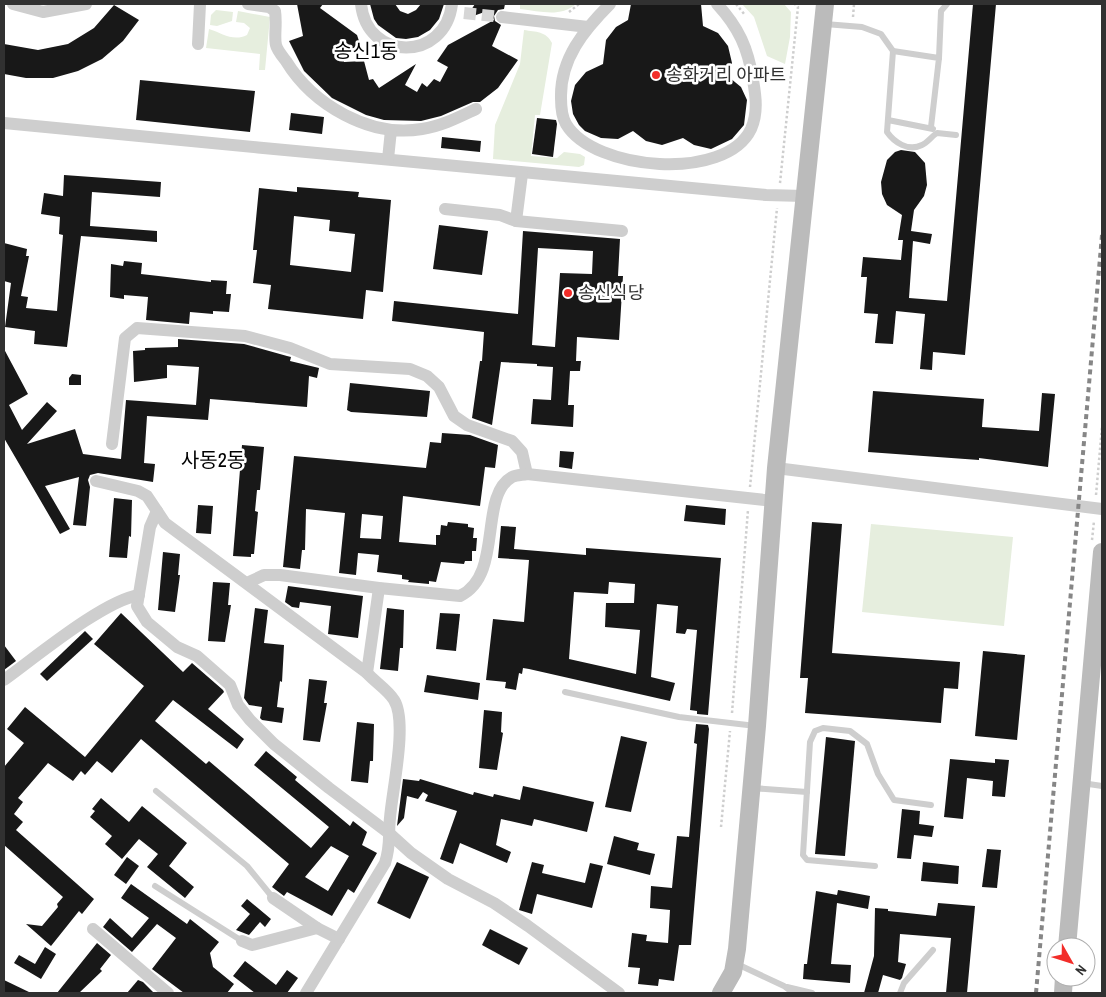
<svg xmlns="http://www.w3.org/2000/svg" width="1106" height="997" font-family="'Archivo Narrow','Noto Sans KR',sans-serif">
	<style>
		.green { fill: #e6eede }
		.building { fill: #181818; fill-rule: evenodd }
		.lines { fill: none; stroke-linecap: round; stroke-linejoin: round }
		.street-tunnel { stroke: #d6d6d6; stroke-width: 12; stroke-dasharray: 12 6; stroke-linecap: butt }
		.path { stroke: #cecece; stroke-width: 2.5; stroke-dasharray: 2.5 2.5; stroke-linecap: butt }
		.lane { stroke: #cecece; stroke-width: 6 }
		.street { stroke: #cecece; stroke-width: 12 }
		.secondary { stroke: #bbb; stroke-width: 18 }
		.rail { stroke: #868686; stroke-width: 4; stroke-dasharray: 5 4; stroke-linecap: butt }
		.poi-dot { fill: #f22d29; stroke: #fff; stroke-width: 2 }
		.labels { text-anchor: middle; stroke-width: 5; stroke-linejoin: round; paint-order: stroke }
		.poi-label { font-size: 18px; fill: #313131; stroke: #fff; text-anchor: start }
		.quarter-label { font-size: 20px; fill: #000; stroke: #fff }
	</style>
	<rect width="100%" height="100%" fill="#fff"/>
	<!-- green -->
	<g class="green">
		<path d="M520,4H576C560,18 540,11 520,9Z"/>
		<polygon points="742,4 784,4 791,12 790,37 785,64 767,56 754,17"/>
		<polygon points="216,10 233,12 232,21 217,26 210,25 211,15"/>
		<path d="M238,11L270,17L265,70H259L260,54L206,48L209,29C222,33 233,42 247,35L250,28L244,23L236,22Z"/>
		<path d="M524,30C536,32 546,31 552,43L540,115H535L531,156L557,158L564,152L580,154L585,157L584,165L579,167L493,159L495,125L520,64Z"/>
		<polygon points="871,524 1013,537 1004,626 862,612"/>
	</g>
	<!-- building -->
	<g class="building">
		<polygon points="297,4 323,4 320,8 357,35 361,47 342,50 344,62 364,61 369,80 373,79 379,88 416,64 405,85 417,92 422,83 427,87 434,79 440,82 448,67 437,61 448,45 494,20 490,10 465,19 475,4 505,4 504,9 498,10 494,16 495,21 501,25 492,46 518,60 498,88 480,102 473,102 441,116 421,121 384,120 366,115 332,98 304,71 289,41 303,36"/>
		<polygon points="370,4 395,4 400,11 408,14 416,10 421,4 444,4 439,19 430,30 418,37 406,39 396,38 378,25 374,19"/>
		<polygon points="631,4 701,4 703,26 718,33 728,46 732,63 730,78 741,87 747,100 744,125 732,139 711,149 694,145 683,138 662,145 646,141 633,131 618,139 601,138 585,131 579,125 573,114 571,101 575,85 586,72 603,64 606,40 616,27 628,20"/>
		<polygon points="973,4 996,4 965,355 933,352 932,370 920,369 925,314 896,311 893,344 875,343 878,314 864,313 867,277 861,277 863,257 901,260 903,240 898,240 902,215 887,205 882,194 881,182 887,160 895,152 901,150 915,152 925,163 927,185 924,196 914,210 911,231 932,234 930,244 913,241 909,298 947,301"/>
		<polygon points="114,5 139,20 123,41 102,59 78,71 53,78 26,78 4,74 4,44 38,50 68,44 94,28"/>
		<polygon points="140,80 255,91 250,132 136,120"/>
		<polygon points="291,113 324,117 322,134 289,130"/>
		<polygon points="537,118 556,120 557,124 553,157 532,154"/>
		<polygon points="442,137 481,141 480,152 441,148"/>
		<polygon points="64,175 161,182 160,197 92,192 90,226 157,231 157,242 81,236 67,347 34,344 35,331 5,327 11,283 4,281 4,243 27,249 26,256 29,256 21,296 28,297 26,308 57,311 63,235 59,234 60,217 41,214 44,193 63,196"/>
		<path d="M297,187L359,192L358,197L391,200L383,292L366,290L363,319L268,309L271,285L253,283L257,250H253L259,188L297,192ZM294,216L330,220L329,231L355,234L351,272L290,265Z"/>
		<polygon points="439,225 488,231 482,275 433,269"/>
		<path d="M523,231L620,239L618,276H623L619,340L577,337L576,361H581L580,371H570L568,405H574L573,427L531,424L533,399L551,400L553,367L537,366V364L501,362L492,425L472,418L480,361H482L484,332L392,321L394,301L518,314ZM538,248L593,251L592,274L560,273L555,347L532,345Z"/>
		<polygon points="124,261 142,263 141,274 211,282 211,280 227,281 226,294 231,294 229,312 213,311 213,314 190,312 189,324 146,320 148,297 124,295 124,299 110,297 111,264 123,266"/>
		<polygon points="178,339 244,344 287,356 291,357 290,361 319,368 317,378 309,376 307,407 210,399 208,420 147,416 144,463 155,464 153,482 98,473 90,475 88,480 90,487 86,526 73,525 79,477 45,486 70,529 60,534 4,438 4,349 28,394 9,405 22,430 47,402 57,411 27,444 75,429 83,454 121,459 126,400 196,405 199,367 167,365 167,378 134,382 133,351 145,350 145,348 178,347"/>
		<polygon points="72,374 81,375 81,385 69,385 69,378"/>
		<polygon points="350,383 430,391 427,417 351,412 347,410"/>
		<polygon points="873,391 984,399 982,427 1039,431 1042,393 1055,394 1048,467 979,458 979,460 868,452"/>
		<path d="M442,433L470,435L498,445L495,468L485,467L480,506L403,496L399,542L436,545V535H440L441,525L447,526L448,522L468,524V527L474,528L473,538H477L476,551H472V561H465L464,564L441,562L436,582L429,581V584L408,582L409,580L402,579V575L377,572L379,555L358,553L356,575L339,573L345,513L306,509L305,550H302L300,569L283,567L294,456L426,468L430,442L441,443ZM362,514L383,516L381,539L360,538Z"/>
		<polygon points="242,445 264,447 260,490 257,490 255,511 258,512 254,554 251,554 251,557 233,556"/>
		<polygon points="560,451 574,452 572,469 559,467"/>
		<polygon points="114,498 132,500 131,537 129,536 127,558 109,557"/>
		<polygon points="198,505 213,506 211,534 196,533"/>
		<polygon points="686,505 726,509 725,525 684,521"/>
		<polygon points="812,522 842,524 832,653 960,662 958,689 944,688 941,723 805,713 808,678 800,678"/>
		<path d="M501,526L516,527L514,549L586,555V548L721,558L708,715L697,714V711L690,710L697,630L687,629L685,634L676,633L678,606L657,604L651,677L675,683L670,701L529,669L523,668L522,674L519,673L516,690L505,688L506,682L486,680L493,619L524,622L529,560L498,558ZM609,582L635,584L634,603H606L605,627L640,630L636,674L569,659L574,592L608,594Z"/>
		<polygon points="163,552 180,554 178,575 180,575 175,612 158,610"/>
		<polygon points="213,582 230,583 228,605 231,605 225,642 208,641"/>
		<polygon points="288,586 363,596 358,638 328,634 331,606 300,602 299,608 292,607 285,602"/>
		<polygon points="255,608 268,610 264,643 284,645 282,682 280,681 277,707 284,708 282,723 262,720 260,718 262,707 249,705 244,698"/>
		<polygon points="387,608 404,610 403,648 400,648 398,671 380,669"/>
		<path d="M121,613L183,672L192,663L223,690L224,692L208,709L244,739L237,749L173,700L155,721L206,764L209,761L311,848L329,827L254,765L266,751L297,777L295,780L350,826L353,821L367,832L362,845L377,853L354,893L348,889L332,916L287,892L284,896L272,887L289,864L141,739L112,773L97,761L85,775L81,771L73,781L48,763L18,798L23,802L14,814L23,822L16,830L94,899L82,914L79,911L51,946L26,924L42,926L58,907L57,904L63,897L4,845V767L24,743L7,729L25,707L85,757L144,686L94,644ZM331,846L349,856L328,891L305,877Z"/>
		<polygon points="440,613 460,614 456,651 436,649"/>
		<polygon points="85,631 93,639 47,681 40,674"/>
		<polygon points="4,645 16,661 4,670"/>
		<polygon points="983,651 1025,655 1017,740 975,736"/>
		<polygon points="427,675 480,683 478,700 424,692"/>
		<polygon points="309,679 327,681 324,703 327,703 320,742 303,740"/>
		<polygon points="484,710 502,712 501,732 503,733 497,770 479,768"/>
		<polygon points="357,722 374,724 373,761 370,761 368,783 351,781"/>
		<polygon points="696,724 708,725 709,729 691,945 679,945 674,981 659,979 658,986 638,984 640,968 628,967 632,933 647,935 646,941 668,943 670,910 650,908 651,886 672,888 677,836 689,837 697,744 694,743"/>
		<polygon points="621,736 647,742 631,812 605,807"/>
		<polygon points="826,737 855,741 845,856 815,854"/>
		<polygon points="950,759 995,763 995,759 1009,760 1005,797 992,796 993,781 967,778 963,819 944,817"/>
		<polygon points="403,779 419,781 420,779 473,795 474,792 493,797 494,794 520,800 523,786 594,802 587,832 534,819 532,826 501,819 496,845 511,852 507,863 460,843 453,864 440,859 457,811 425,801 428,795 423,792 418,799 407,796 404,818 397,826"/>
		<polygon points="101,798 129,822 142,806 187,843 169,866 194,887 185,898 147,867 158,854 139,839 122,859 105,844 112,836 90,817 95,811 92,809"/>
		<polygon points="902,809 920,811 919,824 934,826 932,837 914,835 911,859 897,858"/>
		<polygon points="614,836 639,843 637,850 655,854 650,875 607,864"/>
		<polygon points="987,849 1001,850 997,888 982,887"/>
		<polygon points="127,857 139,866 126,884 114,875"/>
		<polygon points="397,862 429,877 410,919 377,903"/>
		<polygon points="532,862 544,865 542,873 585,883 590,863 603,866 592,908 537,894 532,914 519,910"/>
		<polygon points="923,862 959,866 958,884 921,881"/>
		<polygon points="131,884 187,924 190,919 219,942 210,953 213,967 234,984 227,993 184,993 152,969 176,938 157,924 132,952 103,927 110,918 132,938 149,918 121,898"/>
		<polygon points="838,890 870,896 868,909 837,903 831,964 851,965 850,983 803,979 804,964 807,964 816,891 837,895"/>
		<polygon points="247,899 271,919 265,927 260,922 249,935 236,930 250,914 241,906"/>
		<polygon points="938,903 975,906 967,993 946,993 951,938 900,934 898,962 906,964 902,978 900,980 883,975 878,993 864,993 874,956 875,908 888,909 888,911 936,916"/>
		<polygon points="490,929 528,948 519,965 482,945"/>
		<polygon points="97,943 111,955 100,969 102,971 79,993 57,993"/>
		<polygon points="45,947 56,954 41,979 14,963 19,955 35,964"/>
		<polygon points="245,961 276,985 287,970 298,978 287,993 255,993 233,976"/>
		<polygon points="4,980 31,993 4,993"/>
		<polygon points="138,980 143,982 154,993 127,993"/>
	</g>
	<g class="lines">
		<!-- street-tunnel -->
		<polyline class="street-tunnel" points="464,13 502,17"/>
		<!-- path -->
		<g class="path">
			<polyline points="736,4 745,15"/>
			<polyline points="569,12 579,4"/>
			<polyline points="853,17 854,4"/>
			<polyline points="780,183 798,7 795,4"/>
			<polyline points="750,487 777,208"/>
			<polyline points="1096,495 1102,427"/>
			<polyline points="1092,540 1094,521"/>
			<polyline points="732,713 748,510"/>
			<polyline points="721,827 730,731"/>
		</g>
		<!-- lane -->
		<g class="lane">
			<path d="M825,24L862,27L881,34L893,51L887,132C894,142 908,152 922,145C927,143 932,136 937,133L956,135"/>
			<polyline points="893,51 939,58 931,127"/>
			<polyline points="939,58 941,11 947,4"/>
			<polyline points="888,120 933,129"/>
			<polyline points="565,692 679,717 756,726"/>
			<polyline points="1082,783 1102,786"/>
			<polyline points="752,788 807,792"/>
			<polyline points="156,791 247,866 273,898"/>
			<polyline points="875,866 807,860 803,855 810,742 815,731 823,728 850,731 867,744 878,774 894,800 931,805"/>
			<polyline points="155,886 242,941"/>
			<polyline points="737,964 784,986 793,993"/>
			<polyline points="787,987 812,993"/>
			<polyline points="900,993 904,983 933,950"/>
		</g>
		<!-- street -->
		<g class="street">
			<polyline points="13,4 43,12 86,4"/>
			<path d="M248,4L269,7L275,11C277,23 274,37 276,45C277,50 283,57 286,61C313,105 370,138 422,129C442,126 459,117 476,109"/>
			<path d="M361,4C367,62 445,62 452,4"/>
			<path d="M610,4C584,30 560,59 561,98C561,106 562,117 566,124C594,171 726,182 751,129C758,113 756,97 753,80C748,48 739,28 717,4"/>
			<polyline points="502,17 588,27"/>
			<polyline points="198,44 200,4"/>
			<path d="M4,123C258,147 512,173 766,195L804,196"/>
			<polyline points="388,159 391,130"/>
			<polyline points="445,209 500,215 516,221 622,231"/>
			<polyline points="516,221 522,174"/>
			<polyline points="112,444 125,338 137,328 245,336 290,348 330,364 410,369 427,376 439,387 454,416 467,425 512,441 522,452 527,474 774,501"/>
			<polyline points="776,468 1102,509"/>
			<polyline points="96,481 138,491 147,496 165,523 367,673"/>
			<polyline points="157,511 150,527 137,606 147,622 177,647 197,656 230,685 238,705 250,720 274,744 329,788 390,834 411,853 448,879 494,903 528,926 619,993"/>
			<path d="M247,583L264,575H280L379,588L460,596C504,575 478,496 512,477C516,475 522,475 527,474"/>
			<path d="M4,680C36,657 103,601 139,595"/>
			<polyline points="273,898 317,928 339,939"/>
			<polyline points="93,929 168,993"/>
			<polyline points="242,941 252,945 317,928"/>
			<path d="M306,993L385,863C391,845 388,835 390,818C392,791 408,722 394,700C388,690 375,682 367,673L379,588"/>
		</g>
		<!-- secondary -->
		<g class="secondary">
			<polyline points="1067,947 1102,552"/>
			<polyline points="721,993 733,972 737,949 757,726 776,468 825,4"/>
			<polyline points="1063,993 1064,977"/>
		</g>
		<!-- rail -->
		<polyline class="rail" points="1036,993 1102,235"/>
	</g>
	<!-- markers -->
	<g class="poi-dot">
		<circle cx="656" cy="75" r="5"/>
		<circle cx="568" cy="293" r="5"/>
	</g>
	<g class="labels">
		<!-- poi labels -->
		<g class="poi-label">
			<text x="666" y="81">송화거리 아파트</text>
			<text x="578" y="299">송신식당</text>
		</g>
		<!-- quarter labels -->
		<g class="quarter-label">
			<text x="366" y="58">송신1동</text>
			<text x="213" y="467">사동2동</text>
		</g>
	</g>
	<!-- border -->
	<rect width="1106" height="997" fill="none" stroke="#313131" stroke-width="10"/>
	<!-- north arrow -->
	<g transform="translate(1071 962) rotate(129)"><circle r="24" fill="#ffffff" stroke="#adadad"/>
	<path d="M0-4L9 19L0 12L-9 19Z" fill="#f22d29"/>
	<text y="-8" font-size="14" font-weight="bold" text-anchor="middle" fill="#313131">N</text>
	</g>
</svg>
